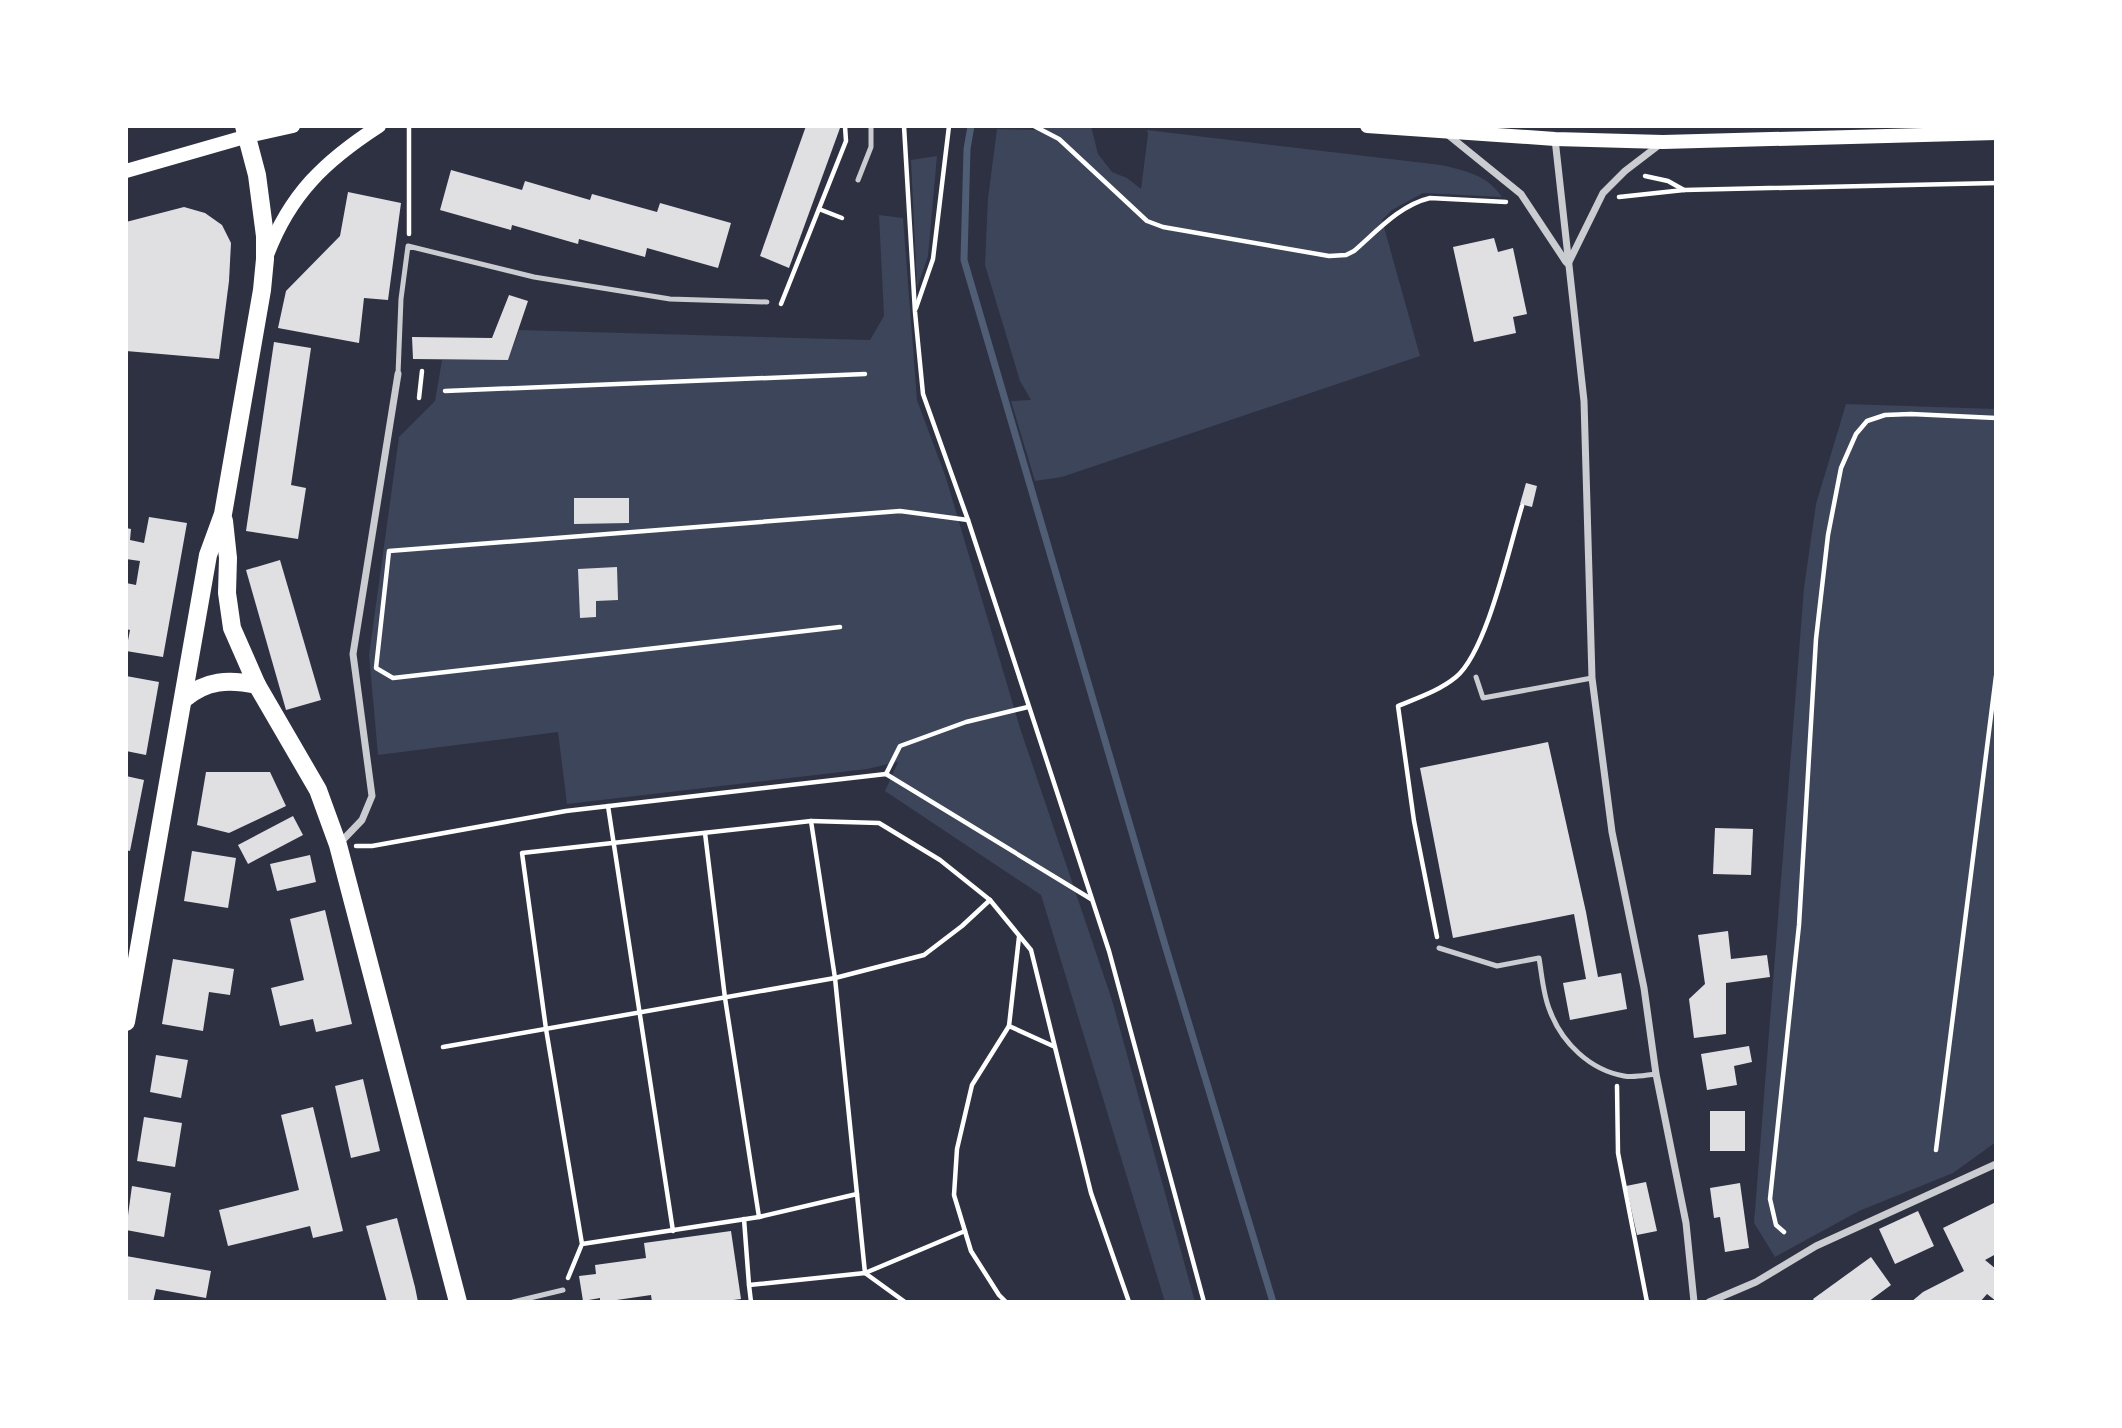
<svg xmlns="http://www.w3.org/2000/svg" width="2122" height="1428" font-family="'Noto Sans',sans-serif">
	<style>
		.green { fill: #3c4559 }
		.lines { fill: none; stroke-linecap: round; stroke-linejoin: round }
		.stream { stroke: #4f5d75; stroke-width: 7 }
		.building { fill: #e0e0e3 }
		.path { stroke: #fff; stroke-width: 4.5 }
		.service { stroke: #caccd0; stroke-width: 5 }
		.minor { stroke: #caccd0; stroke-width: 7 }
		.secondary { stroke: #fff; stroke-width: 14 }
		.primary { stroke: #fff; stroke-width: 18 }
	</style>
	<rect width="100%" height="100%" fill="#2d3142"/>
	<!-- green -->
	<g class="green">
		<path d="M1045,126H1091L1098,154L1112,172L1127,178L1141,189L1148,134L1147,130L1441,165C1467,171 1487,175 1502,197L1423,193L1392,210L1382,220L1420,356L1062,477L1035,481L1011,401L1031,400L1020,381L985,265L988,198L997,129L1036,130Z"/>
		<polygon points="937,156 928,256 917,288 911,160"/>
		<polygon points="879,215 903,218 917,400 946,478 1020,728 1112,1000 1195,1302 1165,1302 1041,895 885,791 898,762 867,769 567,804 558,732 378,755 369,655 399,437 435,401 442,360 508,360 519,330 870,340 884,316"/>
		<polygon points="1846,404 1996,409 1996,1142 1953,1173 1859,1211 1775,1257 1754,1223 1804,588 1816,504"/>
	</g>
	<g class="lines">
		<!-- stream -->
		<polyline class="stream" points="971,126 967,149 964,260 1165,945 1273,1302"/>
	</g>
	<!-- building -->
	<g class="building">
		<polygon points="806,126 840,128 789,268 760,256"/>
		<polygon points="451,170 522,190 525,181 590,200 592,194 657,212 660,203 731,223 718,268 647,248 645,257 579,239 578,244 512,225 511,230 440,210"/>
		<polygon points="348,192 401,203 388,300 364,298 359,343 278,328 286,291 340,236"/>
		<polygon points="184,207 205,213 222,225 231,243 229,281 219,359 126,351 126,222"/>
		<polygon points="1494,238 1498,252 1513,248 1527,314 1513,317 1516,333 1474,342 1453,247"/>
		<polygon points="509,295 528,301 508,360 413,359 412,337 492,338"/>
		<polygon points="274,342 311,348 291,485 306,488 298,539 246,531"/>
		<polygon points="1526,483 1537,486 1532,507 1520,504"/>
		<polygon points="574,498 629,498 629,523 574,524"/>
		<polygon points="149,517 187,523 163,657 126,651 130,630 126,629 126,583 136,585 140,561 126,559 126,528 131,529 130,540 144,543"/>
		<polygon points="280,560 321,700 286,710 246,570"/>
		<polygon points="617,567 618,600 596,601 596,617 580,618 578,569"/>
		<polygon points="126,676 159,682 146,755 126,751"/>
		<polygon points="1548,742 1586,912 1598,977 1621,973 1627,1009 1570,1020 1563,983 1586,979 1574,914 1453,938 1420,768"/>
		<polygon points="206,772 270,772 286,806 229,833 197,825"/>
		<polygon points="126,776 144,780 130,851 126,850"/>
		<polygon points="293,816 303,835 248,864 238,845"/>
		<polygon points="1715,828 1753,829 1751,875 1713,874"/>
		<polygon points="192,851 236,858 228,908 184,901"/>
		<polygon points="310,855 316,882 277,891 270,864"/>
		<polygon points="325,910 352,1024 316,1032 313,1019 280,1026 271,988 304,980 290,919"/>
		<polygon points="1728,931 1731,959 1767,955 1770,977 1726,983 1726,1034 1694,1038 1689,999 1705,984 1698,935"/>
		<polygon points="173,959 234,969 230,995 209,992 203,1031 162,1024"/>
		<polygon points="1749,1046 1752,1062 1734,1066 1737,1085 1707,1090 1701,1054"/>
		<polygon points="156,1055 188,1060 181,1098 150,1092"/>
		<polygon points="363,1079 380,1151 351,1158 335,1086"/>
		<polygon points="313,1107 343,1231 313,1238 310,1226 228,1246 219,1210 299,1190 281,1115"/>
		<rect x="1710" y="1111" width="35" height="40"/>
		<polygon points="144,1117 182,1123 175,1167 137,1161"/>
		<polygon points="1646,1182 1657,1231 1637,1235 1626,1186"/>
		<polygon points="1740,1183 1749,1248 1725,1252 1720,1217 1714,1218 1710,1188"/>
		<polygon points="132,1186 171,1193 164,1237 126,1230"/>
		<polygon points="1996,1202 1996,1254 1985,1260 1996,1269 1996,1301 1987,1294 1980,1302 1911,1302 1923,1292 1964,1271 1943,1228"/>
		<polygon points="1918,1211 1934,1246 1895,1264 1879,1229"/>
		<polygon points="397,1218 415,1287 418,1302 387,1302 366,1226"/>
		<polygon points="731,1231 741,1299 719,1302 652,1302 651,1295 603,1302 600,1302 600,1298 583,1301 579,1276 596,1274 595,1265 646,1258 644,1243"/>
		<polygon points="126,1256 211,1271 206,1298 156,1289 153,1302 126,1302"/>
		<polygon points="1871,1257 1891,1285 1868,1302 1815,1302 1813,1299"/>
	</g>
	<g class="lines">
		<!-- path -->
		<g class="path">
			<polyline points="904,126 915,312 923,394 968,520 1109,951 1204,1302"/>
			<path d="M1034,126L1059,139L1147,221L1163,227L1329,256L1346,255L1354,251C1377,231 1400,205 1430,198L1506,202"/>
			<polyline points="1645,176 1668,181 1684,190"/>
			<polyline points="1619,197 1684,190 1996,183"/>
			<polyline points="819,209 842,218"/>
			<polyline points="409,234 409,126"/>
			<polyline points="781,304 846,141 845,126"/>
			<polyline points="916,308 933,259 949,126"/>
			<polyline points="445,391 865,374"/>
			<polyline points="419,398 422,371"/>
			<polyline points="840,627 393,678 376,668 389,551 900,511 968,520"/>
			<polyline points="886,774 900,746 966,722 1028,707"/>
			<polyline points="608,806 673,1231"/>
			<polyline points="811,821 879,823 940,860 990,900 1031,950 1091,1193 1129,1302"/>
			<polyline points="705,833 725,998 759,1217"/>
			<polyline points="356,846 372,846 566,811 886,774 1091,899"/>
			<polyline points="1019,937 1009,1026 1053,1046"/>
			<path d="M1437,937L1414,821L1398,706C1417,698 1439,691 1456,677C1487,651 1509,548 1522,506"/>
			<polyline points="443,1047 835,978 924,955 962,926 990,900"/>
			<polyline points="1617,1086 1618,1153 1647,1302"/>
			<polyline points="1936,1150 1996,676"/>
			<polyline points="857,1194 865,1273 965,1231"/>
			<polyline points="744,1219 749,1285 865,1273 905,1302"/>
			<polyline points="1784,1232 1776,1225 1770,1199 1799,925 1816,639 1828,535 1841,468 1856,434 1867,421 1885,415 1911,414 1996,418"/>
			<polyline points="568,1278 582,1244 759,1217 857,1194 835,978 811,821 522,853 546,1029 582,1244"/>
			<polyline points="749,1285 751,1302"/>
			<polyline points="1006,1302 999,1295 971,1251 954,1195 957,1149 972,1085 1009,1026"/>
		</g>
		<!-- service -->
		<g class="service">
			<polyline points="858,180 871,147 871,126"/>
			<polyline points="398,374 401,299 408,246 534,277 670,299 767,302"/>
			<polyline points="1476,677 1483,698 1592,678"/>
			<path d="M1439,948L1497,966L1539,958C1542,975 1543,995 1550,1011C1562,1043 1590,1070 1624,1076C1634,1078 1646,1075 1656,1074"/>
			<polyline points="513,1302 563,1290"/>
		</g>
		<!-- minor -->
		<g class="minor">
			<polyline points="1447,134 1521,194 1566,262"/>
			<polyline points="1555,139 1584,401 1592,678 1612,832 1644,988 1656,1074 1686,1223 1694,1302"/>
			<polyline points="1568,264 1603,193 1625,171 1659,145"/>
			<polyline points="338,845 362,820 372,796 353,654 398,374"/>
			<polyline points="1709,1302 1756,1282 1816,1246 1996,1164"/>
		</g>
		<!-- secondary -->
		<g class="secondary">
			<polyline points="1367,126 1555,139 1663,142 1996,133"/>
			<polyline points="126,171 248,136 293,126"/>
			<path d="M267,255C290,194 325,161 379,126"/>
		</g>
		<!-- primary -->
		<g class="primary">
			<polyline points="224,521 228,558 227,593 232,628 257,685 318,790 338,845 458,1302"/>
			<path d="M184,699C206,680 229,679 257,685"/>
			<polyline points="126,1022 208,555 223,514 262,290 265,259 265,236 257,175 244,126"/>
		</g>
	</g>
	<!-- border -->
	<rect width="2122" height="1428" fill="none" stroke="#ffffff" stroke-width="256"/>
</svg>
